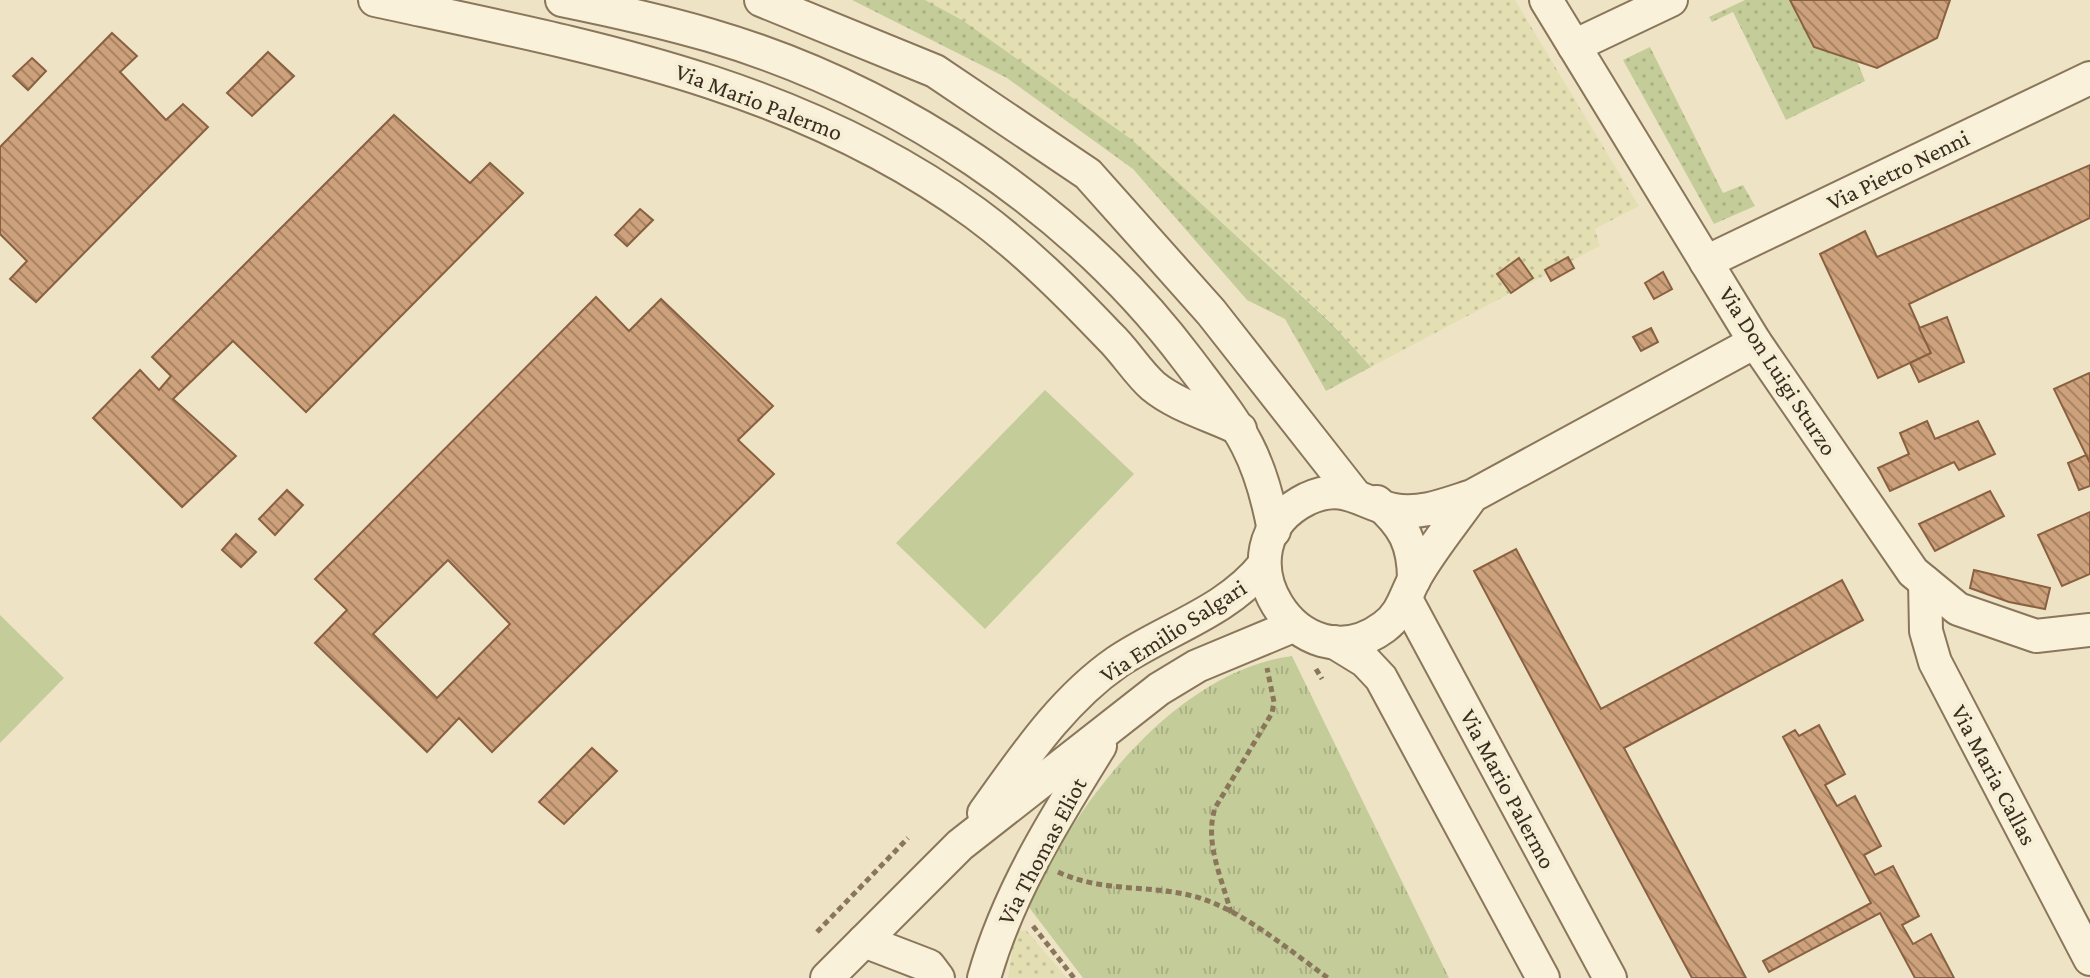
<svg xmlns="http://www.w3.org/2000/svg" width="2090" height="978" font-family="'Crimson Pro',serif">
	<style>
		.farmland { fill: url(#farmland-dots) }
		.grass { fill: url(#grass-dots) }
		.park { fill: url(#park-tufts) }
		.garden { fill: #c4cd99 }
		.building { fill: url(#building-back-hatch); stroke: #896141; stroke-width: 2; fill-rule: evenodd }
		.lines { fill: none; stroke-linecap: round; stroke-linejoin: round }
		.minor-casing { stroke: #8a765b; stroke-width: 36 }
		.path { stroke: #8a765b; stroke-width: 5; stroke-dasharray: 6 4; stroke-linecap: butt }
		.minor { stroke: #f9f1d9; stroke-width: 32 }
		.labels { text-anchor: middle; stroke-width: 8; stroke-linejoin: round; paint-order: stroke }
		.street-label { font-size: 24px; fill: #3a2d1f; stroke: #f6eed5 }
	</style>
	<defs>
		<pattern id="farmland-dots" width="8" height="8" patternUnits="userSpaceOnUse" patternTransform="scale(2)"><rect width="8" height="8" fill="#e4dfb3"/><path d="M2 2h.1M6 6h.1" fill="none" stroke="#c4c09a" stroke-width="1.8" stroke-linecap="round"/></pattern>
		<pattern id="grass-dots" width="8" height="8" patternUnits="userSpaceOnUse" patternTransform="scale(2)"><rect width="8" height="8" fill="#c4cd99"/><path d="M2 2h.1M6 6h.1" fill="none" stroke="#a9b083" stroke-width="1.8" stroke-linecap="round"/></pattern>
		<pattern id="park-tufts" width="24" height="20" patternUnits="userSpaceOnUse" patternTransform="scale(2)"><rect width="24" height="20" fill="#c4cd99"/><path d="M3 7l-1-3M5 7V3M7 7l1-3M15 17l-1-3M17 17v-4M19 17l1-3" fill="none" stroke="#a9b083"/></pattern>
		<pattern id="building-back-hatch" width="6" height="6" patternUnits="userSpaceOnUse" patternTransform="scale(2)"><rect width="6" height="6" fill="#cda17b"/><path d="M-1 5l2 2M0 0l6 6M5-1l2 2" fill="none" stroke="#a78464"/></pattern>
	</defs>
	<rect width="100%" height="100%" fill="#eee4c5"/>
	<!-- farmland -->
	<g class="farmland">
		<polygon points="925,0 1515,0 1639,206 1595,229 1600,246 1371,367 1331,322 1131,139 962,20"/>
		<polygon points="1026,930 1067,978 1008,978 1014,939 1019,931"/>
	</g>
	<!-- grass -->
	<g class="grass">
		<polygon points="852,0 925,0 962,20 1131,139 1331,323 1371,367 1326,391 1285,319 1247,300 1133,169 1007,78"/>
		<polygon points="1745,0 1790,0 1814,47 1857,61 1865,81 1786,120 1733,12 1712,22 1709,17"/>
		<polygon points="1650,47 1723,193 1743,185 1755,206 1714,224 1623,60"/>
	</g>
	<!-- park -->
	<path class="park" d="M1292,656L1449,978H1083L1028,906C1074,805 1174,672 1292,656Z"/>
	<!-- garden -->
	<g class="garden">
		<polygon points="1045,390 1134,474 985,629 896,543"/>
		<polygon points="0,615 64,678 0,743"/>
	</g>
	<!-- building -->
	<g class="building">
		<polygon points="1790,0 1950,0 1937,38 1877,68 1814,47"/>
		<polygon points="112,33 137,56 120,72 166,120 183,104 208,127 36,302 10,279 27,261 0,234 0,147"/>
		<polygon points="268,52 294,76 252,116 227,93"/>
		<polygon points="32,58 46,71 28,90 13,76"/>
		<polygon points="394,115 470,183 490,163 523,193 306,412 233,341 173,399 236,456 182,507 93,418 140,370 159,390 171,376 152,357"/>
		<polygon points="2090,165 2090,218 1909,304 1931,353 1878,378 1820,254 1865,231 1877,257"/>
		<polygon points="640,209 653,220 627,246 615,235"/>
		<polygon points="1568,257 1574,268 1551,281 1545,270"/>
		<polygon points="1519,258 1533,278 1511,293 1497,274"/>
		<polygon points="1663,272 1672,289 1654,299 1645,283"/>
		<path d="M596,297L629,331L661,299L773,406L738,440L774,474L492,752L459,718L427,752L315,643L347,610L315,579ZM448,560L510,624L437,698L373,634Z"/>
		<polygon points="1947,317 1964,362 1919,382 1910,363 1931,353 1919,328"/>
		<polygon points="1651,328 1658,342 1641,351 1633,337"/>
		<polygon points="2089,373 2090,376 2090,463 2054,389"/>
		<polygon points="1927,421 1935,439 1978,421 1995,454 1959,470 1954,462 1890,491 1878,468 1909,454 1900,433"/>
		<polygon points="2086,455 2090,463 2090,486 2079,490 2068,463"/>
		<polygon points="287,490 303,505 275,535 259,519"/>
		<polygon points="1990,491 2004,516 1935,551 1919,524"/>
		<polygon points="2090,512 2090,574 2062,586 2038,535"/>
		<polygon points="236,534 256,552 241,567 222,550"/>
		<polygon points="1516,549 1601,709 1842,580 1863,620 1624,748 1746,978 1692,978 1474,571"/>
		<polygon points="1974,570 2050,588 2045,609 2009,602 1970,588"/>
		<polygon points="1819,725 1845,774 1825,785 1837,806 1855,796 1881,846 1864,855 1875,875 1893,866 1919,916 1902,925 1913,944 1931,934 1954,978 1915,978 1880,913 1769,972 1763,961 1871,903 1783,737 1795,730 1799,736"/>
		<polygon points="592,748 617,771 564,824 539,802"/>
	</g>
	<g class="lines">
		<defs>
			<g id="minor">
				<path d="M375,0C588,46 795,82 975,213C1024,249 1067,292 1109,336C1125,351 1137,372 1153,386C1177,406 1212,415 1240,429"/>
				<path d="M562,0C611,10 661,21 709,35C894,89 1072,206 1188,360C1237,425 1259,448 1274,531"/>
				<polyline points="761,0 935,71 1088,174 1211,312 1354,494"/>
				<polyline points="1546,0 1755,342 1913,572 1958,609 2036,636 2090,630"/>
				<polyline points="1574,46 1671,0"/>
				<polyline points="1706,262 2090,78"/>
				<path d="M1472,496C1453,523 1432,548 1416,576C1405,595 1403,613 1384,627C1299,690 1210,547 1307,499C1346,481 1361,504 1394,510C1421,515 1447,504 1472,496L1755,342"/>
				<path d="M1377,502C1404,525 1414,544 1414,580"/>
				<polyline points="1925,582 1926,631 1935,662 2090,959"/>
				<polyline points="1407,601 1610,978"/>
				<polyline points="1334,642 1365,661 1381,678 1543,978"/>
				<path d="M984,813C1023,759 1061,701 1117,662C1166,629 1227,612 1264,565"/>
				<polyline points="864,941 929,966 938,978"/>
				<polyline points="827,978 960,845 1159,689 1197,666 1293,626"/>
				<path d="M984,978C1008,893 1054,820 1100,746"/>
			</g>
		</defs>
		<!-- minor casing -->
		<use href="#minor" class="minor-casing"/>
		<!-- path -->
		<g class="path">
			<polyline points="1316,669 1322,679"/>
			<path d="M1058,872C1105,894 1155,883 1203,899C1248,915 1289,950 1328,978"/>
			<path d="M1231,913C1222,878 1204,843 1215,808L1272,713L1274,702L1267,668"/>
			<polyline points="1033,926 1074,978"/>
			<polyline points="817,932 908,838"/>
		</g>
		<!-- minor -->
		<use href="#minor" class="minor"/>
	</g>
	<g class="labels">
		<!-- street labels -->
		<g class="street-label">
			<text transform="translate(759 102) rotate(21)" y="8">Via Mario Palermo</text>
			<text transform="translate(1898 170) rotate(-26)" y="8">Via Pietro Nenni</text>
			<text transform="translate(1778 371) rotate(57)" y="8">Via Don Luigi Sturzo</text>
			<text transform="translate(1173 631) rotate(-33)" y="8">Via Emilio Salgari</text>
			<text transform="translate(1994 775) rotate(62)" y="8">Via Maria Callas</text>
			<text transform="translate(1508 789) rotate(62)" y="8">Via Mario Palermo</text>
			<text transform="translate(1042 851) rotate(-62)" y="8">Via Thomas Eliot</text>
		</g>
	</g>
</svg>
